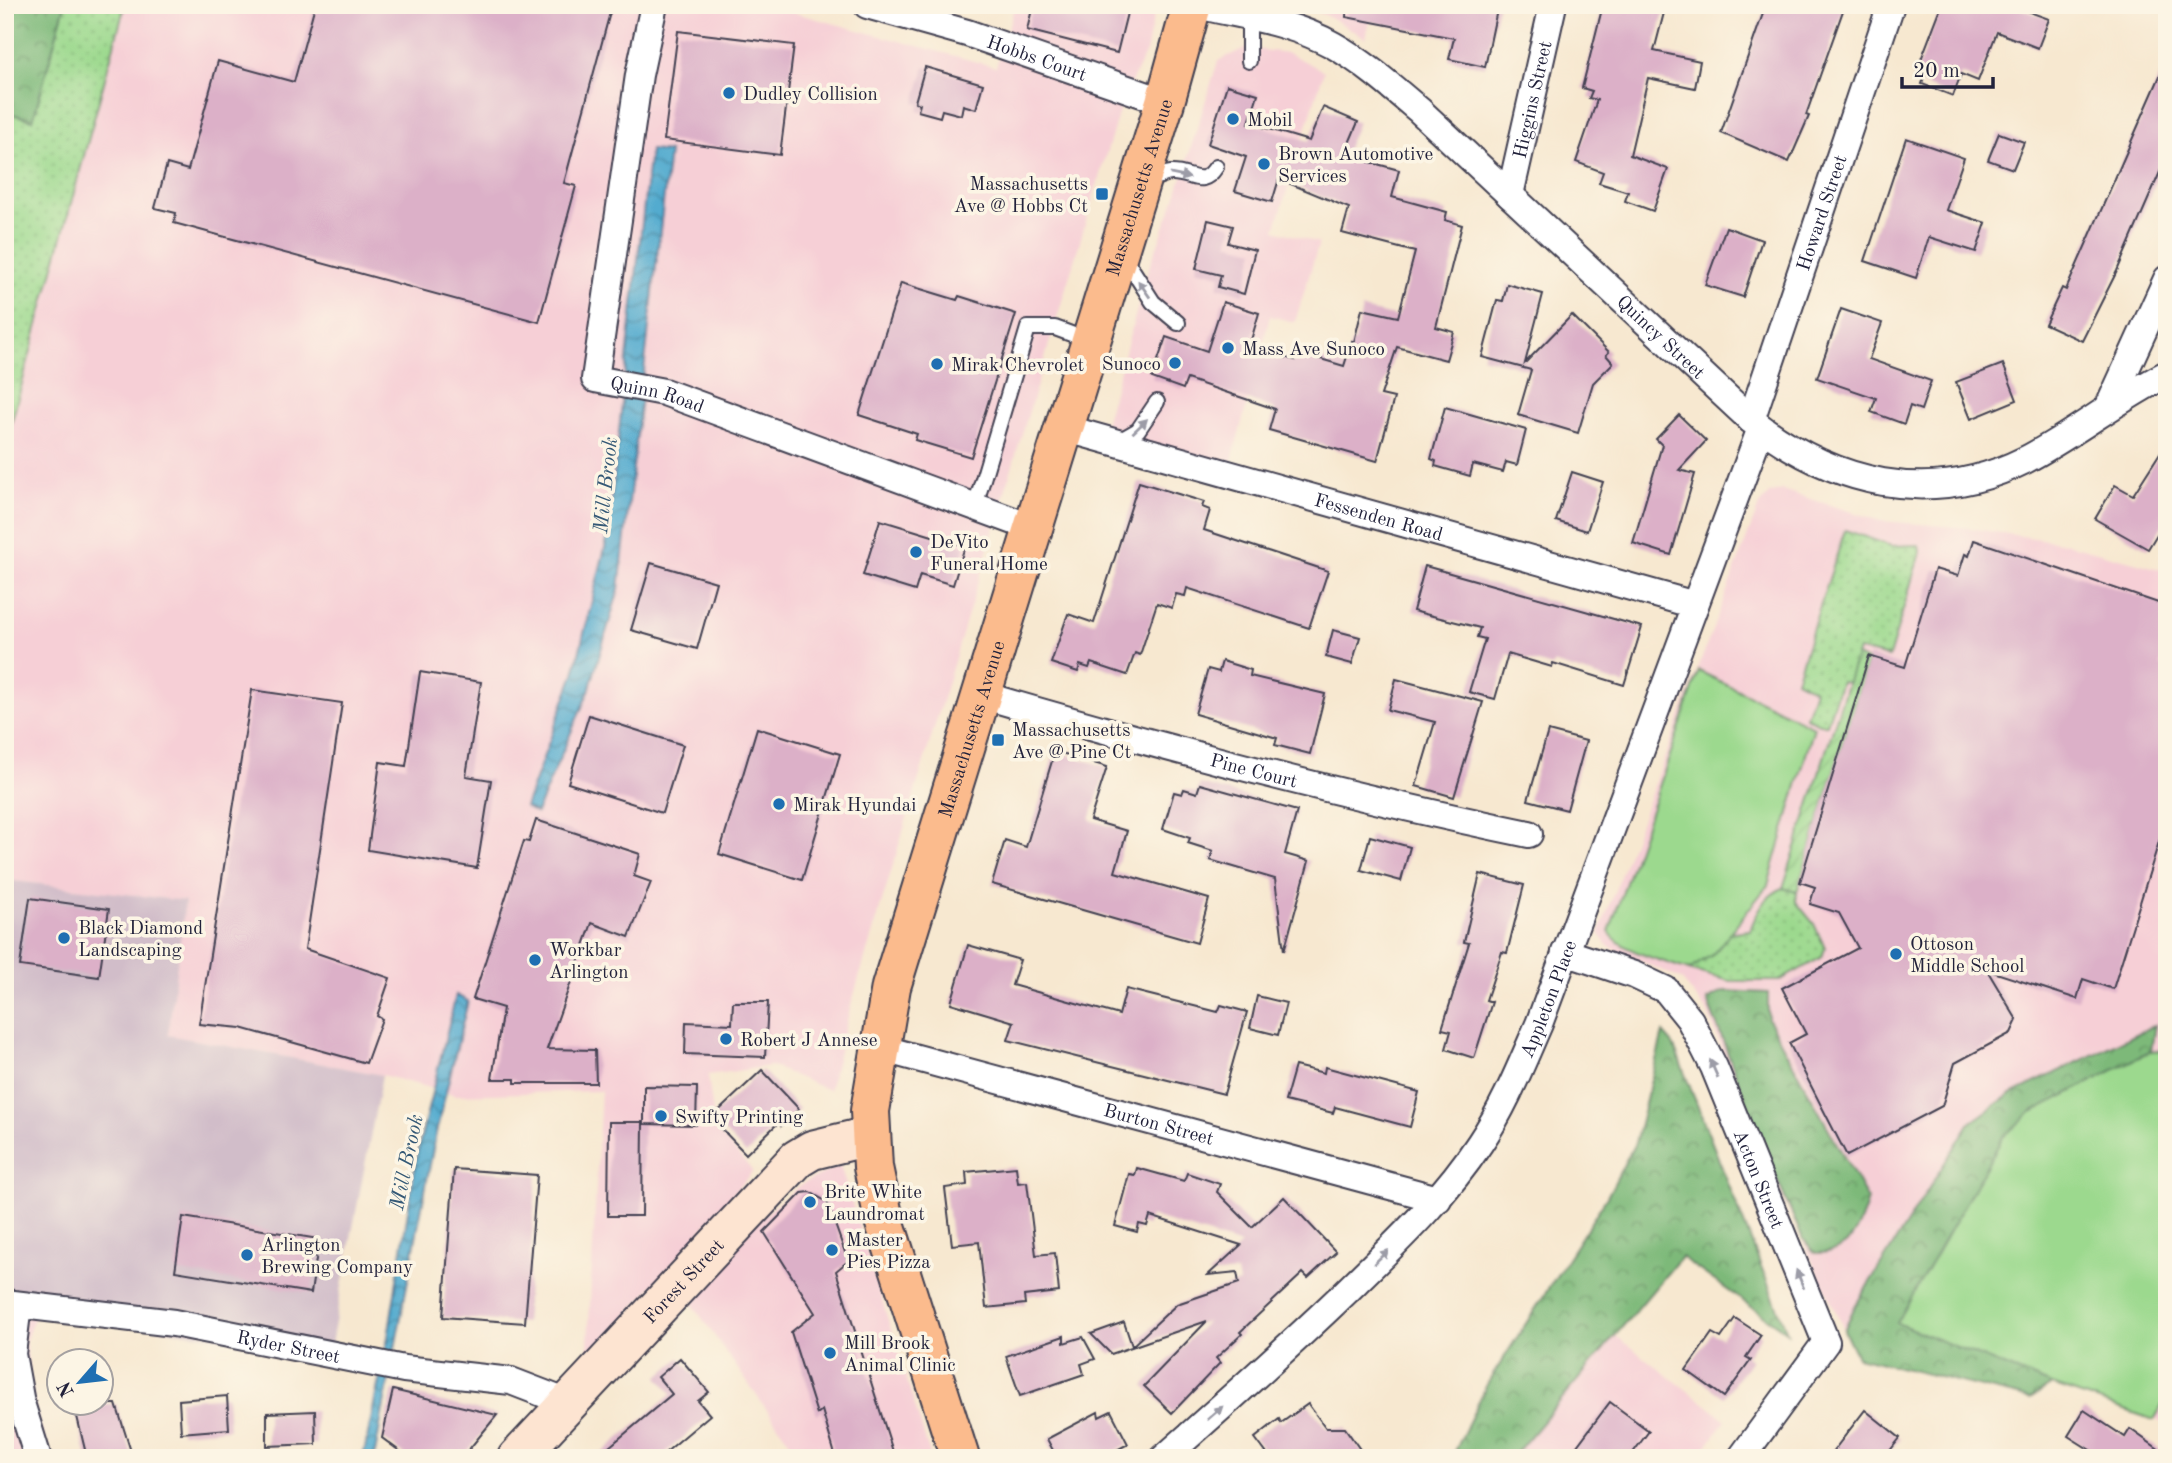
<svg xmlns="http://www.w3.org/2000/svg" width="2172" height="1463" font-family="'Old Standard TT',serif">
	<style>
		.built { fill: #f6cfd6 }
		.industrial { fill: #d1bdc9 }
		.grass { fill: url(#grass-dots); stroke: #5f7e64; stroke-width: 2 }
		.forest { fill: url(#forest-crowns); stroke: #506e5a; stroke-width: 2 }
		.garden { fill: url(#garden-furrows); stroke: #5f7e64; stroke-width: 2 }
		.pitch { fill: #9cd98e; stroke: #5f7e64; stroke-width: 2 }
		.water { fill: url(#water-waves); stroke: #3a6685; stroke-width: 2 }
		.building { fill: #dcb0c8 }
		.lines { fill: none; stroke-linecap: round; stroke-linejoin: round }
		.lane-casing { stroke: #424051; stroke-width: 18 }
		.street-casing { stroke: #424051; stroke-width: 30 }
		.secondary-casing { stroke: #424051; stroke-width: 42 }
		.primary-casing { stroke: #424051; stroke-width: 42 }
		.lane { stroke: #fff; stroke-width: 14 }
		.street { stroke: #fff; stroke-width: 26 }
		.secondary { stroke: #fde4d1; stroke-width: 38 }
		.primary { stroke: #fbbb8d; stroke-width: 38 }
		.oneway { fill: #9c9ca7 }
		.poi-dot { fill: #1f6fb2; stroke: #fcf5e5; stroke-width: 2.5 }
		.labels { text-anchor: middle; stroke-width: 7; stroke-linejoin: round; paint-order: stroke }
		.street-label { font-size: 19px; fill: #22223b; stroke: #fcf5e5 }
		.poi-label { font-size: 19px; fill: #22223b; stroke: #fcf5e5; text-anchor: start }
		.water-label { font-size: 21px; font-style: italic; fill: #355976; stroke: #fcf5e5 }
	</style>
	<defs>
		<pattern id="grass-dots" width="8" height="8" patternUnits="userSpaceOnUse" patternTransform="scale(1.75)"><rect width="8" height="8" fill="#9cd98e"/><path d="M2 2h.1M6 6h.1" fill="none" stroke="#86ba7b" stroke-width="1.8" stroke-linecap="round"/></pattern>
		<pattern id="forest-crowns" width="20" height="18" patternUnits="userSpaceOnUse" patternTransform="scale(1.75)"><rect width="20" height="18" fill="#7db979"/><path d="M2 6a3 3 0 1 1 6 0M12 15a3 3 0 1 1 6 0" fill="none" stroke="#669664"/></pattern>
		<pattern id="garden-furrows" width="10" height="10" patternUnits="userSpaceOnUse" patternTransform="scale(1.75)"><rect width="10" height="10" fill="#9cd98e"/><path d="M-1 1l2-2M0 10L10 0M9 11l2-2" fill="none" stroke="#86ba7b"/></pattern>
		<pattern id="water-waves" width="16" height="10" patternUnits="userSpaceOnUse" patternTransform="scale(1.75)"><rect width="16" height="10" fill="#52abcf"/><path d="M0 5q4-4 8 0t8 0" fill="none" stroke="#448ba9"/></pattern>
	</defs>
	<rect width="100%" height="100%" fill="#fcf5e5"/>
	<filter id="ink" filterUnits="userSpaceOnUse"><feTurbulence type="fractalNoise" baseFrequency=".0143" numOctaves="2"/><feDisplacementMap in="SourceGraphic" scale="14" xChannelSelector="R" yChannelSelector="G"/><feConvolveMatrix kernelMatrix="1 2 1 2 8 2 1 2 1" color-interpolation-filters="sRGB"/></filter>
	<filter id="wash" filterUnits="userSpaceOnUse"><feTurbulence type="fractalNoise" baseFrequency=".00686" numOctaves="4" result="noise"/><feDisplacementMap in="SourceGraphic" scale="28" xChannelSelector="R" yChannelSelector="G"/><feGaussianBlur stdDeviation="1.57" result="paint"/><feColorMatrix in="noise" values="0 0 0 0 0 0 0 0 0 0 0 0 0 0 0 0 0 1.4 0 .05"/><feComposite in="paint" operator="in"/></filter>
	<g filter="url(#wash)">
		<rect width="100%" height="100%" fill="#f7e8d0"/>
		<!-- built -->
		<g class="built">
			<polygon points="125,5 765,5 996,67 1015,5 1156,5 1146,52 1122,101 851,1005 829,1090 771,1066 708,1075 715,1129 753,1171 587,1361 601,1091 456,1095 382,1075 168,1035 185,901 5,880 5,446"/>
			<polygon points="1293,5 1373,5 1366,38 1328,16"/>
			<polygon points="1245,48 1288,53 1324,71 1275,230 1319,243 1295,322 1270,316 1226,483 1099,445 1148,270 1175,199 1218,61"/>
			<polygon points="1782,490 1881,521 1969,528 2060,542 2167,571 2167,1424 2053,1385 2030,1399 1857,1357 1770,1171 1707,1011 1681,979 1608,946 1599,933 1758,508 1769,494"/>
			<polygon points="840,1165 931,1458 795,1458 796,1451 692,1304 752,1225 802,1184"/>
			<polygon points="5,1307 35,1315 25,1342 35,1407 51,1458 5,1458"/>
			<polygon points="1616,1336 1726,1420 1698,1458 1512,1458"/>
		</g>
		<!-- industrial -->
		<polygon class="industrial" points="5,880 185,901 168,1035 382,1075 329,1354 5,1306"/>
		<!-- grass -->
		<g class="grass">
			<polygon points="5,5 125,5 5,446"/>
			<polygon points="1845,530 1891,546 1919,545 1920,553 1889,657 1858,650 1848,683 1841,681 1827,724 1819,724 1806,717 1815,690 1796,680"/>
			<path d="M1783,888L1797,892L1796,902L1814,924L1825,948L1822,957L1779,981H1730L1689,970L1713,954L1727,933L1750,930C1757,912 1764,896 1783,888Z"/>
		</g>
		<!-- forest -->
		<g class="forest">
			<polygon points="5,5 65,5 33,120 5,112"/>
			<path d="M1724,991L1768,993V1019L1868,1200C1859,1230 1850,1254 1815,1253L1803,1239L1777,1180L1707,1000Z"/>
			<polygon points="2155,1025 2151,1051 2030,1113 1898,1323 2052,1385 2030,1399 1857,1357 1844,1330 1855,1306 1969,1124 2009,1095"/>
			<polygon points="1663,1033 1673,1044 1787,1332 1681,1257 1512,1458 1452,1458 1486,1386 1607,1197 1635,1143"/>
		</g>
		<!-- garden -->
		<polygon class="garden" points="1856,656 1868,661 1797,892 1783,888"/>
		<!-- pitch -->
		<g class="pitch">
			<path d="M1699,671L1814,727L1768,885L1713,954L1689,970C1665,961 1623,953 1609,932Z"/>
			<polygon points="2167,1050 2167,1397 2154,1420 2052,1385 1897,1323 2003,1137 2030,1113 2151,1051"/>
		</g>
		<!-- water -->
		<g class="water">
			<polygon points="650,150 669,152 619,589 589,691 536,813 525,807 574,674 607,540"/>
			<polygon points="456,995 468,1001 436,1133 374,1458 363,1458 388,1337 417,1154"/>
		</g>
		<g id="blocks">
			<!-- building -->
			<g class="building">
				<polygon points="315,5 612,5 564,183 576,186 539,322 174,223 176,213 155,208 167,164 188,170 218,61 294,82"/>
				<polygon points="1033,5 1129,5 1117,53 1027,30"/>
				<polygon points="1347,5 1498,5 1485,67 1449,59 1454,38 1346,17"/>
				<polygon points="1603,5 1666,5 1654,51 1700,61 1695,88 1648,78 1630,155 1668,169 1653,211 1625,201 1628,192 1599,183 1603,172 1576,162 1597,100 1589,98 1592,91 1582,88"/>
				<polygon points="1766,5 1845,5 1806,115 1809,116 1789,162 1721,133"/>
				<polygon points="1942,5 2010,5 2049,19 2038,48 1997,32 1978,81 1961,74 1953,96 1922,84 1926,73 1917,70"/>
				<polygon points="678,31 794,45 780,155 664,140"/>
				<polygon points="2167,60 2167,156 2117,271 2082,341 2045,324 2062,288 2066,290"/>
				<polygon points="925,67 983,84 976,109 963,105 961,115 942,110 940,117 918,111 920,104 915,102"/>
				<polygon points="1227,85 1258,94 1249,123 1309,141 1323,107 1358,122 1344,155 1399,170 1392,197 1447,212 1445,220 1462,225 1436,327 1454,332 1446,360 1397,347 1381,395 1394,398 1377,461 1269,430 1275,409 1187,379 1183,389 1152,378 1166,337 1207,351 1223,302 1259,313 1249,347 1295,360 1297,352 1344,366 1352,341 1354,342 1362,309 1398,317 1415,252 1342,233 1349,208 1279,179 1272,202 1235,191 1246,157 1208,144"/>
				<polygon points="1999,133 2024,142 2013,169 1988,160"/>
				<polygon points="1906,138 1964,158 1946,210 1986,223 1976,252 1929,237 1916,278 1865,261"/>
				<polygon points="1208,220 1233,226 1228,243 1255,250 1244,294 1218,287 1221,275 1196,269"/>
				<polygon points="1726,227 1762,240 1743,297 1705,285"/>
				<polygon points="901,283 957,300 959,296 1016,314 971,457 915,440 917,434 859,415"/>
				<polygon points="1507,284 1543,294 1525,363 1572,315 1609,352 1606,355 1613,363 1593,383 1578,433 1518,415 1531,370 1482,357 1497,300 1503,301"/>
				<polygon points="1841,309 1882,323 1869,359 1931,381 1921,410 1910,406 1904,424 1871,412 1876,398 1817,378"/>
				<polygon points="2003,364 2017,400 1971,419 1956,382"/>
				<polygon points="1445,407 1526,430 1517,465 1506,462 1503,472 1473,464 1470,476 1435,466 1436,461 1431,459"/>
				<polygon points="1679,415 1706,441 1679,470 1695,474 1671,555 1633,543 1662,445 1656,439"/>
				<polygon points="2167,442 2167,518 2148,549 2095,519 2115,485 2133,495"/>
				<polygon points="1572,472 1603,482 1587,531 1556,521"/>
				<polygon points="1139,482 1204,502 1202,507 1210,510 1204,530 1328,571 1309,628 1187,588 1185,596 1176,594 1172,608 1157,603 1140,655 1135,653 1127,675 1091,663 1089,668 1080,665 1078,672 1051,663 1068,614 1094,623"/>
				<polygon points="880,520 965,546 953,585 920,575 915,591 863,575"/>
				<polygon points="1974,540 2167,606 2167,642 2160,666 2167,668 2167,774 2159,797 2167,799 2167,816 2113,989 2083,979 2077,999 1987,970 2017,1020 2011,1033 1955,1063 1942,1106 1847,1156 1789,1043 1806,1034 1782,988 1858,948 1839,913 1810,904 1815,887 1800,882 1869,656 1905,667 1935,569 1958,576 1965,554 1969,556"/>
				<polygon points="651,563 716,582 697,649 631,630"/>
				<polygon points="1425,566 1642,627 1624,685 1553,663 1552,667 1508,654 1495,699 1469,692 1485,639 1477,637 1480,628 1413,611"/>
				<polygon points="1333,630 1360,637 1352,664 1326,657"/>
				<polygon points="1222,661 1251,670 1250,676 1325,694 1310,754 1275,745 1277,738 1195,714 1208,669 1219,672"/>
				<polygon points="420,672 481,682 466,776 491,780 477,868 368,850 380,762 406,766"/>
				<polygon points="1396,679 1483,702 1454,797 1416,786 1435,722 1388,710"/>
				<polygon points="252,690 342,703 305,949 390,978 377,1016 382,1019 366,1063 241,1028 199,1024"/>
				<polygon points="589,715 683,745 662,813 568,783"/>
				<polygon points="757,728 840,754 802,880 719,854"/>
				<polygon points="1548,731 1586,741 1567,810 1528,800"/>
				<polygon points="1055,751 1107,767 1090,820 1127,831 1115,872 1209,899 1197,943 992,884 1005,840 1026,847"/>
				<polygon points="1200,784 1297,811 1285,854 1309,861 1284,951 1275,879 1210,860 1213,851 1188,843 1190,838 1163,829 1174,792 1182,794 1184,789 1197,793"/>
				<polygon points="536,820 640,854 634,876 651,882 629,937 592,923 547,1049 595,1050 596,1083 515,1083 515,1079 492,1079 503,1008 473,999 524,841 529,842"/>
				<polygon points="1370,836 1410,847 1401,881 1361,870"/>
				<polygon points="1480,874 1524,885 1507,953 1502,952 1486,1000 1492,1002 1474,1058 1446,1049 1451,1031 1442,1029 1469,943 1464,942"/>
				<polygon points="30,898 109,909 99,977 20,966"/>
				<polygon points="968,945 1020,960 1012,985 1119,1015 1126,989 1218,1012 1221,1005 1247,1012 1224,1094 1008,1040 1014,1022 951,1003"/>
				<polygon points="1257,996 1286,1003 1278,1035 1250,1028"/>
				<polygon points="733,1002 768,1002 765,1057 685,1054 686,1022 732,1024"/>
				<polygon points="1295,1066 1324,1073 1325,1067 1419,1092 1410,1127 1335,1107 1333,1113 1285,1101"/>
				<polygon points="762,1070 799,1109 781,1126 778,1123 746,1154 711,1118"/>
				<polygon points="644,1086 697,1087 696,1125 644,1124"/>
				<polygon points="609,1122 643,1122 642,1216 608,1216"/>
				<polygon points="1016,1167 1018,1183 1027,1182 1036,1255 1055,1253 1059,1292 1024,1296 1025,1304 986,1308 979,1242 952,1245 945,1188 967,1185 966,1172"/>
				<polygon points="1137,1168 1184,1181 1187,1173 1220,1184 1217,1192 1252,1227 1284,1197 1336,1252 1308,1278 1303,1273 1240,1332 1242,1334 1216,1358 1220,1363 1172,1413 1144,1386 1207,1321 1111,1354 1091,1334 1124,1322 1132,1346 1177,1304 1239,1283 1237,1272 1208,1275 1241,1245 1150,1216 1147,1226 1139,1224 1137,1232 1115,1226 1129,1174 1135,1175"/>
				<polygon points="454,1169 537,1175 525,1323 443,1317"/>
				<polygon points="810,1192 827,1202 848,1261 836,1271 895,1458 836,1458 822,1410 817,1414 791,1332 815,1313 764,1232 802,1193"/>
				<polygon points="183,1217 319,1239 311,1293 175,1271"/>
				<polygon points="1735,1318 1761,1335 1746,1357 1751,1360 1724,1397 1686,1370 1712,1333 1721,1338"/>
				<polygon points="1064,1336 1064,1343 1083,1337 1095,1359 1081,1364 1084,1374 1020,1396 1006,1356"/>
				<polygon points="680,1358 709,1392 698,1401 710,1415 659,1458 596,1458 672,1394 658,1377"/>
				<polygon points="393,1390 497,1415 462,1458 409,1458 382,1438"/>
				<polygon points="227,1396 229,1429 181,1433 179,1400"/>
				<polygon points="1610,1402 1649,1431 1629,1458 1568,1458"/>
				<polygon points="74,1404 116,1404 133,1458 87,1458"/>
				<polygon points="1308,1404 1326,1428 1345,1428 1366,1458 1270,1458 1255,1438 1279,1419 1281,1423"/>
				<polygon points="1865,1410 1900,1438 1884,1458 1828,1458"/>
				<polygon points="2084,1410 2125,1437 2130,1429 2167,1455 2167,1458 2103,1458 2068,1436"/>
				<polygon points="315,1411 316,1444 267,1446 267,1413"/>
				<polygon points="1111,1411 1128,1444 1102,1458 1057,1458 1047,1439 1098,1412 1099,1417"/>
			</g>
		</g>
	</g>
	<g filter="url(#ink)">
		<use href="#blocks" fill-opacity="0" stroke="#424051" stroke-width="2"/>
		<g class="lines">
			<defs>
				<g id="lane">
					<polyline points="1249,17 1249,61"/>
					<path d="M1145,182C1153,179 1163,174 1171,173C1191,172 1202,189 1216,167"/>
					<polyline points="1124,257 1153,302 1178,323"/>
					<polyline points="1117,442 1138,430 1157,402"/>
					<polyline points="975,506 1028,328 1055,328 1090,341"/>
				</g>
				<g id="street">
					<path id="s1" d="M654,5L639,75L595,379L664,392L1033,528"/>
					<path id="s2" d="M867,5L967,33L1165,102"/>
					<path id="s3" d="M1198,5C1243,16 1292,22 1333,45C1365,63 1393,88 1420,111L1751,420C1833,484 1929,508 2025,460C2075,434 2117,399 2167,374"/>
					<path id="s4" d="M1510,195L1553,5"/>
					<polyline points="2109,406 2167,279"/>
					<path id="s5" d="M1751,420L1891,5"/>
					<path id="s6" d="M1064,428L1695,605"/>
					<path id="s7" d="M982,695C1163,748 1345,796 1529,834"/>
					<path id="s8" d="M1565,952L1634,975L1666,990L1690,1020L1714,1067L1826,1342L1741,1458"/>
					<path id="s9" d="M880,1048L1438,1199"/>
					<path id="s10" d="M5,1303L174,1323L404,1369L511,1381L568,1403"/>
					<polyline points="18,1305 12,1354 21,1403 38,1458"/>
					<path id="s11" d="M1164,1458C1229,1400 1294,1343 1356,1282C1400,1239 1446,1195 1480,1143C1505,1106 1521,1065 1539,1024L1761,428"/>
				</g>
				<g id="secondary">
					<path id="s12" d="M517,1458L797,1159L812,1150L869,1136"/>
				</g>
				<g id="primary">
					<path id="s13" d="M960,1458L884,1220L873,1167L870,1111L891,987L1165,102L1192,5"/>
				</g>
			</defs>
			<!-- lane casing -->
			<use href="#lane" class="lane-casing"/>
			<!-- street casing -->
			<use href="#street" class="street-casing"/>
			<!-- secondary casing -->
			<use href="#secondary" class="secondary-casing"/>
			<!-- primary casing -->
			<use href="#primary" class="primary-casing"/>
			<!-- lane -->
			<use href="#lane" class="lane"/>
			<!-- street -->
			<use href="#street" class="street"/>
			<!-- secondary -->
			<use href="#secondary" class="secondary"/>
			<!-- primary -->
			<use href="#primary" class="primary"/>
		</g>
		<!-- one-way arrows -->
		<defs><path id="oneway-solid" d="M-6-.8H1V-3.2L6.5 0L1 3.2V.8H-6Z" transform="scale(1.75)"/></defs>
		<g class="oneway">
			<use href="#oneway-solid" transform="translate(1180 176) rotate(11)"/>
			<use href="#oneway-solid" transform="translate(1144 289) rotate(-125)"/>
			<use href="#oneway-solid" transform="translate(1140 426) rotate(-44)"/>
			<use href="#oneway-solid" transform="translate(1714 1069) rotate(-114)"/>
			<use href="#oneway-solid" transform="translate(1381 1257) rotate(-44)"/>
			<use href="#oneway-solid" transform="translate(1800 1279) rotate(-112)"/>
			<use href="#oneway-solid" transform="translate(1215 1413) rotate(-41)"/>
		</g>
	</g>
	<!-- markers -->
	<g class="poi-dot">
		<circle cx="729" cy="93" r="7"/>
		<circle cx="1233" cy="119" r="7"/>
		<circle cx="1264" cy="164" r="7"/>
		<rect x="1095" y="187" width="14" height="14" rx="3.5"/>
		<circle cx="1228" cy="348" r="7"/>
		<circle cx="1175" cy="363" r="7"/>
		<circle cx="937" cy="364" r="7"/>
		<circle cx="916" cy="552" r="7"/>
		<rect x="991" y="733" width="14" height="14" rx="3.5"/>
		<circle cx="779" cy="804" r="7"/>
		<circle cx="64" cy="938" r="7"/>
		<circle cx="1896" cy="954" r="7"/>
		<circle cx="535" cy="960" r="7"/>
		<circle cx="726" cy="1039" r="7"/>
		<circle cx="661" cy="1116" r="7"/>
		<circle cx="810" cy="1202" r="7"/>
		<circle cx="832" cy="1250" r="7"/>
		<circle cx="247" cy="1255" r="7"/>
		<circle cx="830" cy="1353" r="7"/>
	</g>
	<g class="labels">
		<!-- street labels -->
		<g class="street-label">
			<text dy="7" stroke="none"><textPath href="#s2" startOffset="178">Hobbs Court</textPath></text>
			<text dy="7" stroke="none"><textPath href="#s4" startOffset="98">Higgins Street</textPath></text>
			<text dy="7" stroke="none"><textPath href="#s13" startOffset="1323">Massachusetts Avenue</textPath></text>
			<text dy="7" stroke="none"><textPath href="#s5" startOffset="219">Howard Street</textPath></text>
			<text dy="7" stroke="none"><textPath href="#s3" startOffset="581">Quincy Street</textPath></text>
			<text dy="7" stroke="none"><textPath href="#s1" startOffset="443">Quinn Road</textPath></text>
			<text dy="7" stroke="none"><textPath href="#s6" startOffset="327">Fessenden Road</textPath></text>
			<text dy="7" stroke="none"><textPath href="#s13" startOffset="756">Massachusetts Avenue</textPath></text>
			<text dy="7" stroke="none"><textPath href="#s7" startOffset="282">Pine Court</textPath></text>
			<text dy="7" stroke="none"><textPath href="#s11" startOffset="607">Appleton Place</textPath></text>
			<text dy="7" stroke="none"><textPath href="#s9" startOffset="289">Burton Street</textPath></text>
			<text dy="7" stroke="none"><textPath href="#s8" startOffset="320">Acton Street</textPath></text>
			<text dy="7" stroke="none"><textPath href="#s12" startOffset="243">Forest Street</textPath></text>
			<text dy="7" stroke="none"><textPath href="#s10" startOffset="287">Ryder Street</textPath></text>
		</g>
		<!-- poi labels -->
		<g class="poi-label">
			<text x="743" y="100">Dudley Collision</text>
			<text x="1247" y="126">Mobil</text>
			<text x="1278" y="160">Brown Automotive<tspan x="1278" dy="22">Services</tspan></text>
			<text x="1088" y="190" text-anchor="end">Massachusetts<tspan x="1088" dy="22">Ave @ Hobbs Ct</tspan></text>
			<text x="1242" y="355">Mass Ave Sunoco</text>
			<text x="1161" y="370" text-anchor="end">Sunoco</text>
			<text x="951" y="371">Mirak Chevrolet</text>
			<text x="930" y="548">DeVito<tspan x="930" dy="22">Funeral Home</tspan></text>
			<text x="1012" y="736">Massachusetts<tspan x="1012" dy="22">Ave @ Pine Ct</tspan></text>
			<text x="793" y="811">Mirak Hyundai</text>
			<text x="78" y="934">Black Diamond<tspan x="78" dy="22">Landscaping</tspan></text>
			<text x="1910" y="950">Ottoson<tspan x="1910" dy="22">Middle School</tspan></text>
			<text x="549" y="956">Workbar<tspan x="549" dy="22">Arlington</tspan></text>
			<text x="740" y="1046">Robert J Annese</text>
			<text x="675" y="1123">Swifty Printing</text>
			<text x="824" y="1198">Brite White<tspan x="824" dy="22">Laundromat</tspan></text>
			<text x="846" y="1246">Master<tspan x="846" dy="22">Pies Pizza</tspan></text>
			<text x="261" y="1251">Arlington<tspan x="261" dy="22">Brewing Company</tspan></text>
			<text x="844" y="1349">Mill Brook<tspan x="844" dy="22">Animal Clinic</tspan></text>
		</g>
		<!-- water labels -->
		<g class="water-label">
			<text transform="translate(605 485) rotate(-84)" y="7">Mill Brook</text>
			<text transform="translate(406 1162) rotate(-78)" y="7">Mill Brook</text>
		</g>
	</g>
	<!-- margin -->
	<rect width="2172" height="1463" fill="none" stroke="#fcf5e5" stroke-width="28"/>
	<!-- north arrow -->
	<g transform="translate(80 1382) rotate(242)"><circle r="33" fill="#fcf5e5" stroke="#a5a1a1" stroke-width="2"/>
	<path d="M0-5L12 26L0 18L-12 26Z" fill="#1f6fb2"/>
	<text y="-10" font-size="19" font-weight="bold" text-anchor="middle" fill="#22223b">N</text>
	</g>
	<!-- scale -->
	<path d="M1902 77v10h91v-10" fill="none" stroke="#22223b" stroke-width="3.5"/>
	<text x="1913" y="77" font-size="21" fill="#22223b" stroke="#fcf5e5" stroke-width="5" paint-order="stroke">20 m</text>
</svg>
